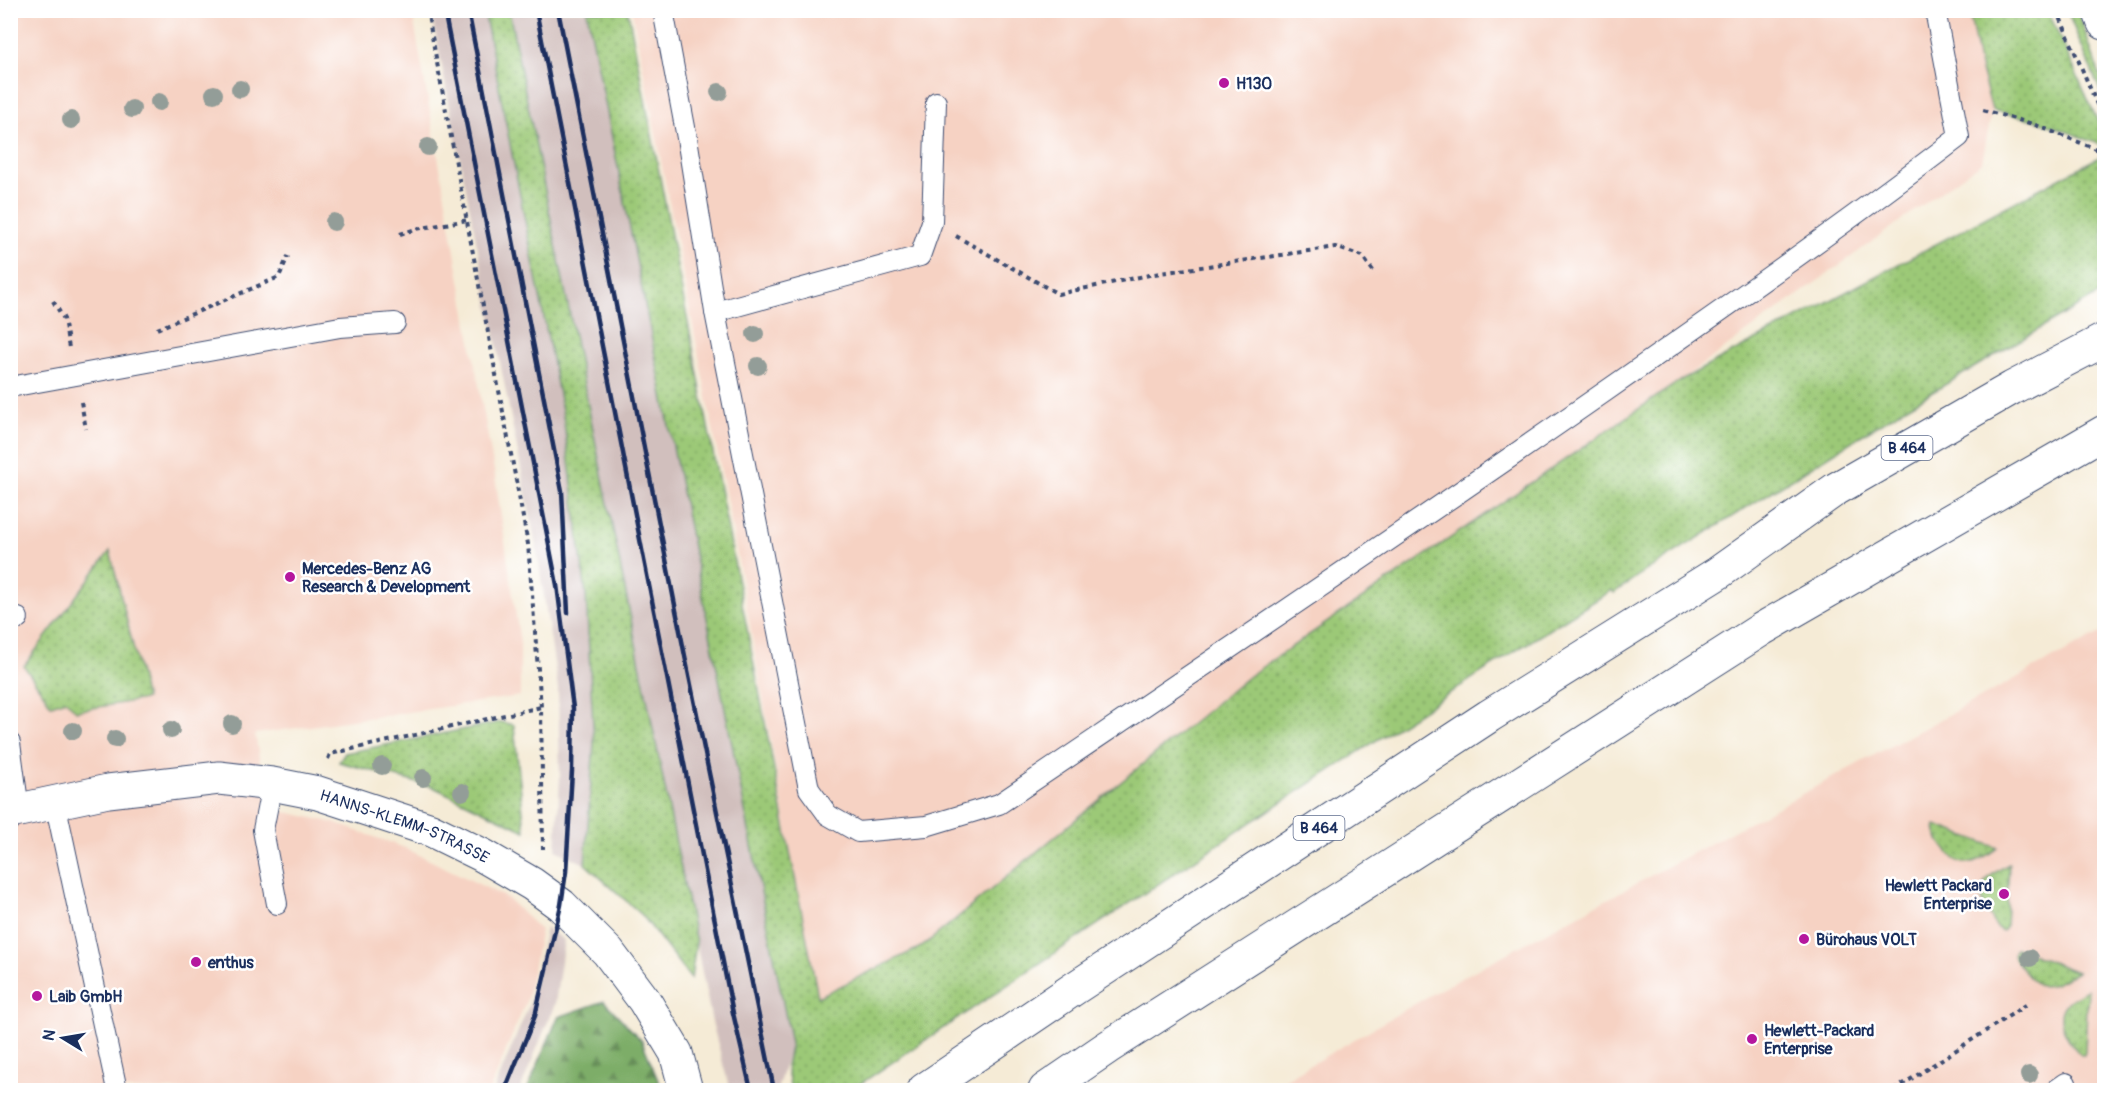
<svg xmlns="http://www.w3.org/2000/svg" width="2115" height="1101" font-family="Pangolin,sans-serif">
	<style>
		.built { fill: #f6d2c3 }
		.railway { fill: #d1bfbd }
		.grass { fill: url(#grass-dots); stroke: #5c7c6a; stroke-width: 1.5 }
		.forest { fill: url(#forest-firs); stroke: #4c6e63; stroke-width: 1.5 }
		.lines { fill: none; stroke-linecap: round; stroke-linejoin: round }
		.lane-casing { stroke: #3c4b70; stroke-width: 22 }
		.street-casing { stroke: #3c4b70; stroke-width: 35 }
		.primary-casing { stroke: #3c4b70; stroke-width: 35 }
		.highway-casing { stroke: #3c4b70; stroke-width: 35 }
		.path { stroke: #3c4b70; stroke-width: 4; stroke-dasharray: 4.5 4.5; stroke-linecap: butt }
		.lane { stroke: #fff; stroke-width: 20 }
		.street { stroke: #fff; stroke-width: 33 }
		.primary { stroke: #fff; stroke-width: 33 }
		.highway { stroke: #fff; stroke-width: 33 }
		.rail { stroke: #1b2f5e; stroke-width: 4.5 }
		.tree { fill: #939d98 }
		.poi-dot { fill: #b5179e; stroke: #fff; stroke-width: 2 }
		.labels { text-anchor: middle; stroke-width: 5; stroke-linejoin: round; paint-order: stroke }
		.shield { fill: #fff; stroke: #5f6d8e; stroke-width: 1.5 }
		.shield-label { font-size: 15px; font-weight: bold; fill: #1b2f5e }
		.poi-label { font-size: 16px; font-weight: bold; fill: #1b2f5e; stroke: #fff; text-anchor: start }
		.street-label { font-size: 16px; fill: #1b2f5e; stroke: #fff }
	</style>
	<defs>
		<pattern id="grass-dots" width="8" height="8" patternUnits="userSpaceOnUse" patternTransform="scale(1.5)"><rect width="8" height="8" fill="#9cc977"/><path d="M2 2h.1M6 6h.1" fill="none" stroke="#7ea465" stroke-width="1.8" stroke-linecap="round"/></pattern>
		<pattern id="forest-firs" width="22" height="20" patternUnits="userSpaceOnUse" patternTransform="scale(1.5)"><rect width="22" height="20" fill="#7dad68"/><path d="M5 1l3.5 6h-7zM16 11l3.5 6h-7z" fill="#668d59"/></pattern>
	</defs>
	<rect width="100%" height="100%" fill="#fff"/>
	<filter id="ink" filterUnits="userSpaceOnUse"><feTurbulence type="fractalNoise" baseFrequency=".0167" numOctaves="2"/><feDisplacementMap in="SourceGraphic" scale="12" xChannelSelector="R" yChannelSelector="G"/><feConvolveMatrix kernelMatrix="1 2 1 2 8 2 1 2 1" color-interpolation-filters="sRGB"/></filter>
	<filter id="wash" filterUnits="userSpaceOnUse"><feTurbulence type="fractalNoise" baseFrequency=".008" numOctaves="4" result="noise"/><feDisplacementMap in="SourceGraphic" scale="24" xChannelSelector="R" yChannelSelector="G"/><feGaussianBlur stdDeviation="1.35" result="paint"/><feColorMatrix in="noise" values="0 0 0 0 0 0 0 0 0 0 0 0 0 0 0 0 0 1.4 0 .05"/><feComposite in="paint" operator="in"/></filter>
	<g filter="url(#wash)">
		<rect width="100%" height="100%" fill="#f5ebd6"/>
		<!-- built -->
		<g class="built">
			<polygon points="10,11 412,11 495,476 520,642 520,696 255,734 268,808 335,823 405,848 507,898 541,930 527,999 490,1090 11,1090"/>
			<polygon points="632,11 1969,11 1979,63 1992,110 1982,162 1681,380 1249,676 923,946 817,997 735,543"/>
			<polygon points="2104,631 2104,1090 1267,1090 1439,990"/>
		</g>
		<!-- railway -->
		<g class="railway">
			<polygon points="431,11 484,11 563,415 586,595 594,743 585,864 556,850 560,778 558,688 536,545"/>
			<polygon points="509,11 587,11 791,1043 777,1090 730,1090 712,1022"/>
			<polygon points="546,928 564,940 555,1004 520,1090 494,1090 529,1005"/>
		</g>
		<!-- grass -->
		<g class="grass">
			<polygon points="484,11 509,11 696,943 691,979 642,915 585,864 594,743 586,595 563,415"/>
			<path d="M587,11H628L818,997L923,946L1249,676L1681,380L2103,155L2104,291L1897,413L1639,575L1614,593L1612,590C1354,751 1103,921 851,1090H791L786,1066L791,1043Z"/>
			<polygon points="1969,11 2048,11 2104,135 2104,146 2039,121 1992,110 1979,63"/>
			<polygon points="2067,11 2078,11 2104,87 2104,100"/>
			<polygon points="110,551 146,699 76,711 66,700 51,705 24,666"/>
			<polygon points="501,722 514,725 525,831 433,787 339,762 345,753"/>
			<path d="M1936,825L1998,848C1987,855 1977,864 1964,863C1952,862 1932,835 1936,825Z"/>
			<path d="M2009,864L2006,928L2003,931C1995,928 1992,920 1988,913C1972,887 1986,877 2009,864Z"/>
			<path d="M2016,948L2077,972C2041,994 2039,990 2014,959L2013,954Z"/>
			<path d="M2088,989L2085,1051L2084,1055H2081C2071,1045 2053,1020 2065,1005C2070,999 2081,994 2088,989Z"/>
		</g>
		<!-- forest -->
		<polygon class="forest" points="604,1001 642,1041 662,1090 527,1090 558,1017"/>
	</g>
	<g filter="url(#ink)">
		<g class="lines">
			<defs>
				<g id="lane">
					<path d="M663,10L687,138L715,312L809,789L828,815L858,832L926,826L999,804C1202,667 1405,531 1606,391C1725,308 1844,225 1959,137L1935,10"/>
					<polyline points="715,312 920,256 932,222 936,102"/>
					<polyline points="10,387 340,327 395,323"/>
					<polyline points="10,623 18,618"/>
					<polyline points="10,743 19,810"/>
					<polyline points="272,784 263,830 277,904"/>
					<polyline points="55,802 117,1090"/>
					<polyline points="2056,1090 2066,1083"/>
				</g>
				<g id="street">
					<path id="s1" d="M10,812L108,791L219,778L272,784L318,793L431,830L482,855L532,884L561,905L608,952L644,1000L676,1053L686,1090"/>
				</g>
				<polyline id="primary" points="2099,10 2104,23"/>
				<g id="highway">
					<polyline points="924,1090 1075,988 1489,716 1718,573 1836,489 2012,388 2104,340"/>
					<polyline points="1045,1090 1108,1047 1762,629 2104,432"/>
				</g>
			</defs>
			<!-- lane casing -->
			<use href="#lane" class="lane-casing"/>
			<!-- street casing -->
			<use href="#street" class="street-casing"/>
			<!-- primary casing -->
			<use href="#primary" class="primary-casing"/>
			<!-- highway casing -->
			<use href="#highway" class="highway-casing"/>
			<!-- path -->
			<g class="path">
				<polyline points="427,10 528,544 541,707 543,849"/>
				<polyline points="2057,10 2104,121"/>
				<polyline points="1983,110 2033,124 2104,152"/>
				<polyline points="400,234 416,229 468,220"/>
				<polyline points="956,236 1058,294 1154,274 1335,247 1362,256 1374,272"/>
				<polyline points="53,301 64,319 69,348"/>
				<polyline points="157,329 279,277 288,256"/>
				<polyline points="81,402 86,429"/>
				<polyline points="328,759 330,754 541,707"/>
				<polyline points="1894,1090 2026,1005"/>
			</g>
			<!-- lane -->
			<use href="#lane" class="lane"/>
			<!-- street -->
			<use href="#street" class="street"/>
			<!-- primary -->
			<use href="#primary" class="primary"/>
			<!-- highway -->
			<use href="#highway" class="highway"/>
			<!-- rail -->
			<g class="rail">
				<polyline points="444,10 557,585 573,708 572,771 566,872 561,905 535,1016 505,1090"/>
				<polyline points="468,10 562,491 568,613"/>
				<polyline points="536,10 733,1013 751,1090"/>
				<polyline points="558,10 685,656 774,1090"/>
			</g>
		</g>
		<!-- trees -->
		<g class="tree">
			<circle cx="240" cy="89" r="9"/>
			<circle cx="719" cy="92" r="9"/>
			<circle cx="214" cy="94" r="9"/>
			<circle cx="159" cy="102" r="9"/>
			<circle cx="132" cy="109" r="9"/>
			<circle cx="71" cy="120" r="9"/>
			<circle cx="428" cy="147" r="9"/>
			<circle cx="334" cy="222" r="9"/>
			<circle cx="755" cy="334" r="9"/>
			<circle cx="758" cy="366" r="9"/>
			<circle cx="232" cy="724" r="9"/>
			<circle cx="171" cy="730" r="9"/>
			<circle cx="73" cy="731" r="9"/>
			<circle cx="115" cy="739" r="9"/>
			<circle cx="382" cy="766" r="9"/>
			<circle cx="423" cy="778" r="9"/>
			<circle cx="462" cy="792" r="9"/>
			<circle cx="2030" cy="958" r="9"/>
			<circle cx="2029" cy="1075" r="9"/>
		</g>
	</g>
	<!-- markers -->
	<g class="poi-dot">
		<circle cx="1224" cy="83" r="6"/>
		<circle cx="290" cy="577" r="6"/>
		<circle cx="2004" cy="894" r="6"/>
		<circle cx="1804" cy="939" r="6"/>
		<circle cx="196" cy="962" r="6"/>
		<circle cx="37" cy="996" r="6"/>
		<circle cx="1752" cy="1039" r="6"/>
	</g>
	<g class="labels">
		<!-- shield labels -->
		<g class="shield">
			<rect x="1881.5" y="436" width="51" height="24" rx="4.5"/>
			<rect x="1293.5" y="816" width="51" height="24" rx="4.5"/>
		</g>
		<g class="shield-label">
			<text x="1907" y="453">B 464</text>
			<text x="1319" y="833">B 464</text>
		</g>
		<!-- poi labels -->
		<g class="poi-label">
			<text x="1236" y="89">H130</text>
			<text x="302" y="574">Mercedes-Benz AG<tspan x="302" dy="18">Research &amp; Development</tspan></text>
			<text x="1992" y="891" text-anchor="end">Hewlett Packard<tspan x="1992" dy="18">Enterprise</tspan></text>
			<text x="1816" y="945">Bürohaus VOLT</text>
			<text x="208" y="968">enthus</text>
			<text x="49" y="1002">Laib GmbH</text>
			<text x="1764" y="1036">Hewlett-Packard<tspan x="1764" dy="18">Enterprise</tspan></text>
		</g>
		<!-- street labels -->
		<g class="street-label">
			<text dy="6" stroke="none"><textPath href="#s1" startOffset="405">HANNS-KLEMM-STRASSE</textPath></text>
		</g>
	</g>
	<!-- margin -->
	<rect width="2115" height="1101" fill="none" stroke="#fff" stroke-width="36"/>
	<!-- north arrow -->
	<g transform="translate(63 1038) rotate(281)" stroke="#ffffff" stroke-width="4.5" paint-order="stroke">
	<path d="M0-4.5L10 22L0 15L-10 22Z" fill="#1b2f5e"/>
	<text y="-9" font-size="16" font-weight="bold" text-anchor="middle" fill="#1b2f5e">N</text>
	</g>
</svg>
